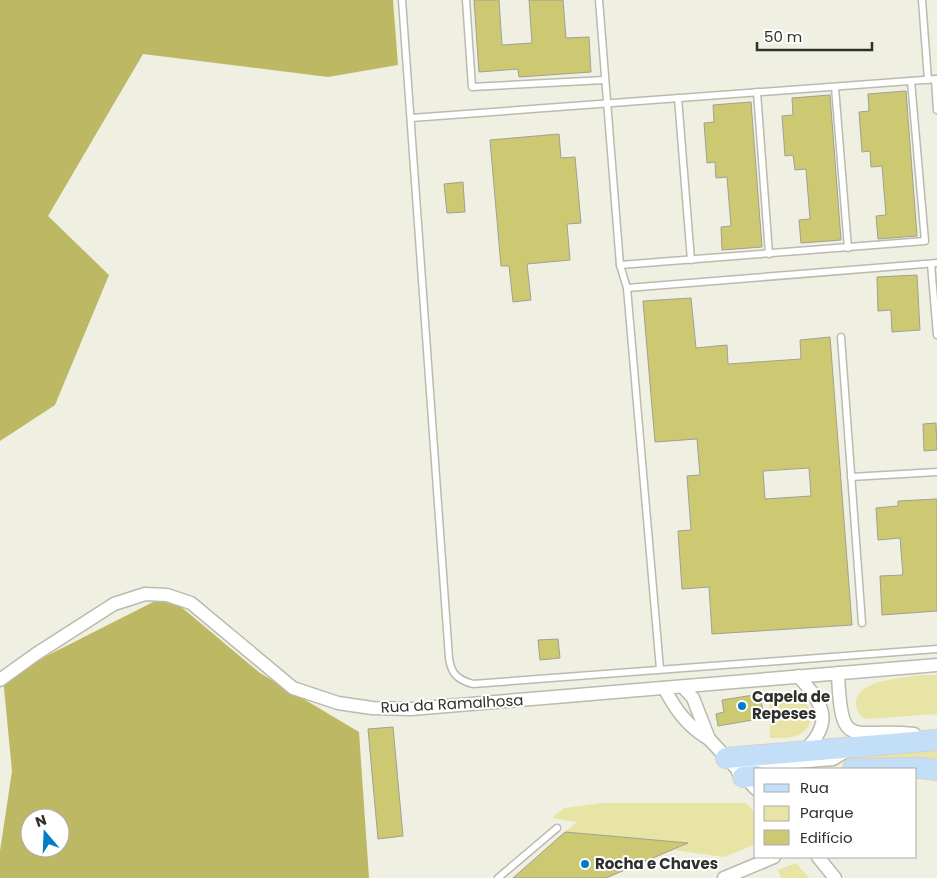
<svg xmlns="http://www.w3.org/2000/svg" width="937" height="878" font-family="Poppins,sans-serif">
	<style>
		.green { fill: #e7e4a6 }
		.forest { fill: #bcb863; fill-rule: evenodd }
		.building { fill: #cdc973; stroke: #a1a094; fill-rule: evenodd }
		.lines { fill: none; stroke-linecap: round; stroke-linejoin: round }
		.lane-casing { stroke: #babaae; stroke-width: 9 }
		.street-casing { stroke: #babaae; stroke-width: 15 }
		.primary-casing { stroke: #d1d1d0; stroke-width: 22 }
		.lane { stroke: #fff; stroke-width: 6 }
		.street { stroke: #fff; stroke-width: 12 }
		.primary { stroke: #c3dff8; stroke-width: 20 }
		.poi-dot { fill: #027dc6; stroke: #fff; stroke-width: 2 }
		.labels { text-anchor: middle; stroke-width: 4; stroke-linejoin: round; paint-order: stroke }
		.poi-label { font-size: 15px; font-weight: bold; fill: #30302b; stroke: #fff; text-anchor: start }
		.street-label { font-size: 15px; fill: #30302b; stroke: #fff }
	</style>
	<rect width="100%" height="100%" fill="#efefe2"/>
	<!-- green -->
	<g class="green">
		<path d="M922,675H937V714L866,719C860,716 856,711 856,704C855,679 905,678 922,675Z"/>
		<path d="M795,695C813,703 818,726 798,735C790,739 778,738 770,738L769,698Z"/>
		<polygon points="937,750 937,760 844,761 854,756"/>
		<polygon points="602,803 746,803 756,814 756,844 724,857 674,850 687,843 565,832 577,822 552,818 564,808"/>
		<polygon points="796,863 809,878 781,878 778,870"/>
	</g>
	<!-- forest -->
	<g class="forest">
		<polygon points="0,0 393,0 398,65 328,77 143,54 48,216 109,275 55,405 0,441"/>
		<path d="M167,595L260,673L359,732L369,878H0V851L12,771L3,678ZM30,818H60V848H30Z"/>
	</g>
	<!-- building -->
	<g class="building">
		<polygon points="474,0 499,0 502,45 532,43 529,0 563,0 566,38 589,37 591,72 519,77 518,69 479,72"/>
		<polygon points="906,91 917,236 878,239 876,216 886,215 882,166 871,167 870,151 862,152 859,112 869,111 868,94"/>
		<polygon points="830,95 841,240 801,243 799,220 810,219 806,169 795,170 793,155 785,156 782,116 793,115 792,98"/>
		<polygon points="751,102 762,247 722,250 721,227 731,226 727,177 716,178 715,162 707,163 704,123 714,122 713,105"/>
		<polygon points="559,134 561,158 575,157 581,223 567,224 570,260 527,264 531,300 513,302 509,266 501,266 490,140"/>
		<polygon points="463,182 465,212 447,213 444,184"/>
		<polygon points="917,275 920,330 892,332 891,310 878,311 877,277"/>
		<path d="M691,298L696,348L727,345L728,364L801,359L800,340L830,337L852,625L712,634L709,587L682,589L678,531L691,530L687,476L700,475L697,439L655,442L643,301ZM809,468L811,496L765,499L763,471Z"/>
		<polygon points="936,423 937,450 924,451 923,424"/>
		<polygon points="937,499 937,611 882,615 880,576 903,575 900,538 878,540 876,508 898,506 898,501"/>
		<polygon points="558,639 560,658 540,660 538,640"/>
		<polygon points="760,694 764,718 718,726 716,714 724,712 722,700"/>
		<polygon points="393,727 403,836 378,839 368,729"/>
		<polygon points="565,832 688,843 606,878 513,878"/>
	</g>
	<g class="lines">
		<defs>
			<g id="lane">
				<path d="M402,0L449,658C451,674 458,680 473,684L937,649"/>
				<polyline points="466,0 472,87 605,80"/>
				<polyline points="599,0 620,265 627,288 660,669"/>
				<polyline points="922,0 928,80"/>
				<polyline points="935,79 937,110"/>
				<polyline points="835,87 848,248"/>
				<polyline points="757,92 769,254"/>
				<polyline points="678,98 691,260"/>
				<polyline points="411,118 937,79"/>
				<polyline points="931,264 937,335"/>
				<polyline points="620,265 925,241 911,81"/>
				<polyline points="627,288 937,263"/>
				<polyline points="841,337 862,623"/>
				<polyline points="851,477 937,472"/>
				<polyline points="498,878 557,828"/>
			</g>
			<g id="street">
				<path d="M838,673C841,754 851,727 914,734"/>
				<path d="M798,676C823,703 835,722 804,751"/>
				<polyline points="0,680 36,654 114,604 145,594 167,595 191,603 293,688 338,703 372,708 411,709 937,665"/>
				<polyline points="683,687 693,698 709,739 756,789"/>
				<path d="M664,688C676,710 687,726 709,739"/>
				<polyline points="738,772 746,766 833,759 846,751"/>
				<polyline points="818,857 835,878"/>
				<polyline points="724,878 774,857"/>
			</g>
			<g id="primary">
				<polyline points="726,758 937,740"/>
				<polyline points="853,769 922,768 937,770"/>
				<polyline points="743,777 756,776"/>
			</g>
		</defs>
		<!-- lane casing -->
		<use href="#lane" class="lane-casing"/>
		<!-- street casing -->
		<use href="#street" class="street-casing"/>
		<!-- primary casing -->
		<use href="#primary" class="primary-casing"/>
		<!-- lane -->
		<use href="#lane" class="lane"/>
		<!-- street -->
		<use href="#street" class="street"/>
		<!-- primary -->
		<use href="#primary" class="primary"/>
	</g>
	<!-- markers -->
	<g class="poi-dot">
		<circle cx="742" cy="706" r="5"/>
		<circle cx="585" cy="864" r="5"/>
	</g>
	<g class="labels">
		<!-- poi labels -->
		<g class="poi-label">
			<text x="752" y="702">Capela de<tspan x="752" dy="17">Repeses</tspan></text>
			<text x="595" y="869">Rocha e Chaves</text>
		</g>
		<!-- street labels -->
		<g class="street-label">
			<text transform="translate(452 704) rotate(-3)" y="5">Rua da Ramalhosa</text>
		</g>
	</g>
	<!-- legend -->
	<rect x="754" y="768" width="162" height="90" fill="#ffffff" stroke="#acacaa"/>
	<rect x="764" y="784" width="25" height="8" fill="#c3dff8" stroke="#acacaa"/>
	<text x="800" y="793" font-size="15" fill="#30302b">Rua</text>
	<rect x="764" y="806" width="25" height="15" fill="#e7e4a6" stroke="#acacaa"/>
	<text x="800" y="818" font-size="15" fill="#30302b">Parque</text>
	<rect x="764" y="830" width="25" height="15" fill="#cdc973" stroke="#acacaa"/>
	<text x="800" y="843" font-size="15" fill="#30302b">Edifício</text>
	<!-- north arrow -->
	<g transform="translate(45 833) rotate(341)"><circle r="24" fill="#ffffff" stroke="#acacaa"/>
	<path d="M0-4L9 19L0 12L-9 19Z" fill="#027dc6"/>
	<text y="-8" font-size="14" font-weight="bold" text-anchor="middle" fill="#30302b">N</text>
	</g>
	<!-- scale -->
	<path d="M757 42v8h115v-8" fill="none" stroke="#30302b" stroke-width="2.5"/>
	<text x="764" y="42" font-size="15" fill="#30302b" stroke="#ffffff" stroke-width="4" paint-order="stroke">50 m</text>
</svg>
